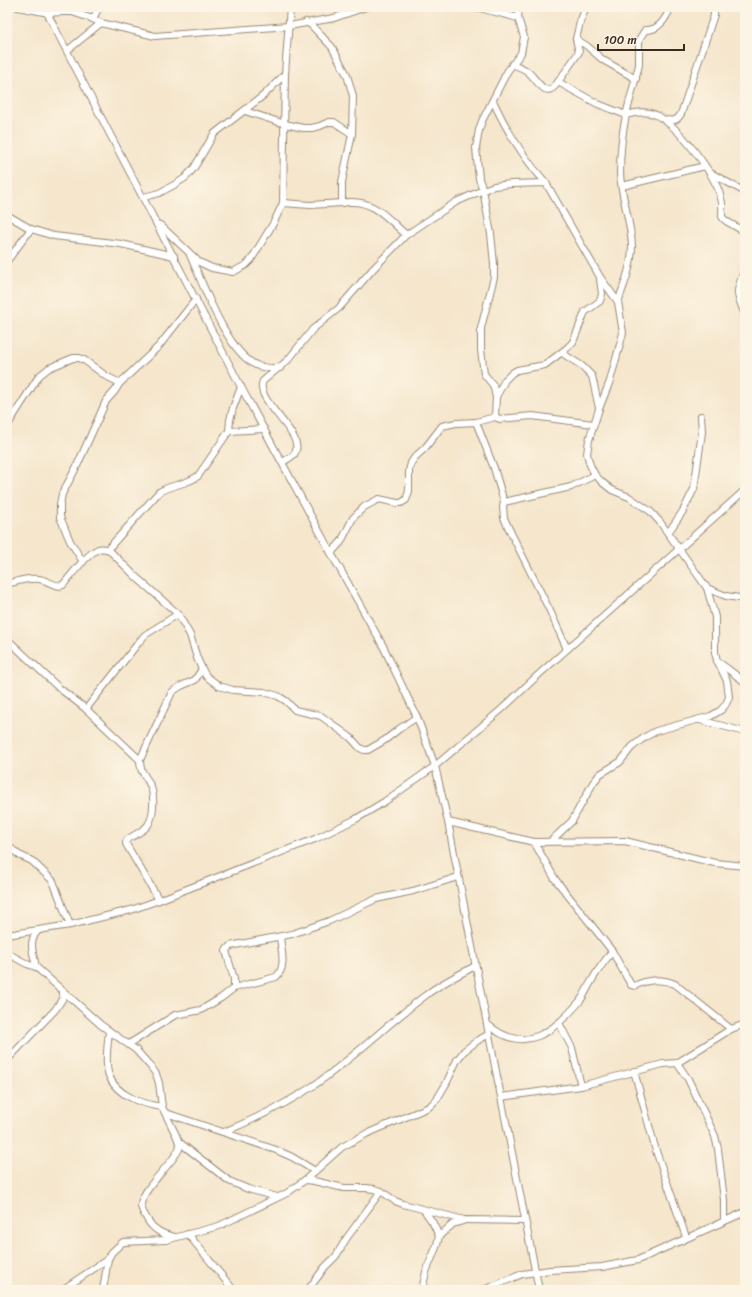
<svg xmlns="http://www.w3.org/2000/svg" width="752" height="1297" font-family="Sriracha,sans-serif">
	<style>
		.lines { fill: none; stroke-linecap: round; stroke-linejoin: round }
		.minor-casing { stroke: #988875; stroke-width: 8 }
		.minor { stroke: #fff; stroke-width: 6 }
	</style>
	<rect width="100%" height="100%" fill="#fcf5e5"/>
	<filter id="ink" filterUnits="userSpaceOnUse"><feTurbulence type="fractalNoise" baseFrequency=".025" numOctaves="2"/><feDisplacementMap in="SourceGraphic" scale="8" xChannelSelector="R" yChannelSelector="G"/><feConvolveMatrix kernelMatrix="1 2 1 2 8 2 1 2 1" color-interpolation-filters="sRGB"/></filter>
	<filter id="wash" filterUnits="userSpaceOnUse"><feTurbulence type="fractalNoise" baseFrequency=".012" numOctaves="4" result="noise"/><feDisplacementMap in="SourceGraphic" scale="16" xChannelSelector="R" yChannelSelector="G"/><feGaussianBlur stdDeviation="0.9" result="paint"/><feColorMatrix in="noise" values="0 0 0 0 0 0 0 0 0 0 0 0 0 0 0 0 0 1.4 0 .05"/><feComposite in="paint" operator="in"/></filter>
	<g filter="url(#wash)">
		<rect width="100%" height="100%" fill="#f5e6cc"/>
	</g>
	<g filter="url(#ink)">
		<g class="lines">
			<defs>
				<g id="minor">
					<polyline points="18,7 49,13 61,12 72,12 93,19 101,23 155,36 289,26 334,18 366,7"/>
					<polyline points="44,7 241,387 331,553 383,646 417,717 435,766 448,822 501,1097 539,1290"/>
					<polyline points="476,7 518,18"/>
					<path d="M671,7C666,18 659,31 645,30L640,38L639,42V65L626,115C636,112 647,111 656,115C679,126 715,174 721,198C723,204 722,211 722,217L726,221L745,232"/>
					<polyline points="93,19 99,7"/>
					<path d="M306,22L311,25L332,47L347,75L353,96L352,134L342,182V203C371,197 387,217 406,235"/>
					<polyline points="576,39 587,46 603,60 636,79"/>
					<polyline points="68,50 101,23"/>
					<polyline points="558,82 579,52 576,39 580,22 586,7"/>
					<path d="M493,101C507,131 524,159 546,183"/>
					<polyline points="245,111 285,124 303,128 312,128 320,126 329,122 334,122 352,134"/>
					<path d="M665,120C673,121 677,121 681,114L714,15V11L711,7"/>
					<polyline points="709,172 745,192"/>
					<polyline points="622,186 705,166"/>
					<polyline points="144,197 159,193 174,185 185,178 194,168 214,134 264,95 285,74"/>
					<polyline points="283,203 285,74 290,7"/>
					<polyline points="7,215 31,229 54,236 121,244 174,256"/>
					<polyline points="160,225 199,262 212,268 233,272 246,265 251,260 274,222 283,203 310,205 342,203"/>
					<path d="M190,255C203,284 227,352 256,365C264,369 271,368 280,368"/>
					<polyline points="7,261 31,229"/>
					<path d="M745,269C736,291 735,292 745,314"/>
					<polyline points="562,353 582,366 592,376 599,408"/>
					<polyline points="496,397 505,380 512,373 517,370 545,365 567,348 573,342 585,312 600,301 602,294 600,279"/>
					<polyline points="495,417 496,397 493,385 484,374 481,350 481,328 494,277 494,264 491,234 483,190 479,179 476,148 479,130 482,121 507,72 521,53 524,37 518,18 519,7"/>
					<polyline points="476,422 494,468 504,502 503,507 504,518 511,533 550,611 567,649"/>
					<polyline points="7,426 39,376 49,368 73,358 79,358 84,360 106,376 120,383"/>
					<polyline points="229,431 264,429"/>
					<path d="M283,462C287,459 293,457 295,453C306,434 253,400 263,381L288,360L313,329L339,308L373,269L406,235L456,202L483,190L494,186L511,184L546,183L600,277L618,302C624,285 632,265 632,246C631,221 621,197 620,173C620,153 622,134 626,115L598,104L558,82C545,102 537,78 527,71C523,68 517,66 512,64"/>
					<polyline points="504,502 571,487 595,475"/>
					<polyline points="668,533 683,511 694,489 702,432 701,416"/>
					<polyline points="108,549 136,577 178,614 190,635 197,658 202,669 206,676 219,686 233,690 264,692 278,696 286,701 295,710 321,716 351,738 360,748 364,750 368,750 385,740 399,729 417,717"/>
					<polyline points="331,553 341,542 353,518 364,507 379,499 397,503 401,503 406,500 409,491 409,471 411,463 415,457 425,448 442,426 456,423 476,422 495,417 500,419 532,416 593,424"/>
					<polyline points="83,562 70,541 60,517 60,505 62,494 77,466 106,401 115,391 120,383 159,346 196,299"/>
					<path d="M7,584C18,581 27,578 39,579C47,580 56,588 63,585C72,574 86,555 98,549C101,548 105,549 108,549L159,492C172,484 186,485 198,476L229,431L230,420L233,408L241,387"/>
					<polyline points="707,588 726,596 745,599"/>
					<polyline points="7,639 59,688 86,709"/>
					<polyline points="717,661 745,682"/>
					<polyline points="700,720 745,732"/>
					<polyline points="140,760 86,709 139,642 145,635 178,614"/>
					<polyline points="448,822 534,842 625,841 715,863 745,866"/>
					<polyline points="551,841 572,821 593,783 600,774 620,762 632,747 645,737 656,731 711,716 721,710 726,704 729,697 727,681 717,660 715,653 715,617 707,588 660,522 650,511 629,497 612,490 603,483 595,475 590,465 587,454 589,440 599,409 610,381 623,333 618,302"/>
					<path d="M534,842L555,879L601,937L612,951L631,985L634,986C648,979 661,978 675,984L731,1029"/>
					<polyline points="7,845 19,855 32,861 53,881 70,925"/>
					<path d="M159,900L126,844V842L128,839C134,835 144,831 148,825C154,816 155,795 150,785C145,774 140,773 140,760L172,692L181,686L195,680L202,669"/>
					<polyline points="7,935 70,925 131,910 159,900 315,839 356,819 384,802 435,766 502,709 536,677 745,490"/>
					<path d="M7,953L27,964L36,967L101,1025L136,1050L151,1067L156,1074L159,1083L162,1107L176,1135L180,1145L179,1149C173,1163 141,1190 141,1205C141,1210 145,1215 147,1219C153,1230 163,1235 175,1237"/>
					<path d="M36,967C34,954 27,942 38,931"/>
					<path d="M234,988L276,977C287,968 281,949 280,937"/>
					<polyline points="559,1023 572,1048 581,1086"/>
					<path d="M487,1024C524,1056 554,1032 580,1001C586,993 589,984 594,977C599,968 606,960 612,951"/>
					<path d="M109,1031C108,1042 106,1054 107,1065C108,1093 140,1104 162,1107"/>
					<polyline points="129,1044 175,1015 201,1010 221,998 234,988 234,979 226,951 228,948 230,946 292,934 329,921 376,899 413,891 458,877"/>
					<polyline points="7,1060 55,1010 63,998 63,991"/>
					<polyline points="677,1063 688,1079 715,1136 718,1149 724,1200 724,1221"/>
					<polyline points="634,1071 656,1151 686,1237"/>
					<polyline points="501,1097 581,1086 663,1064 677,1063 731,1029 745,1024"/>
					<polyline points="166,1113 276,1150 292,1157 315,1171"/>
					<path d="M224,1132C255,1119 285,1105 313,1086C353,1059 387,1024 426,995C441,983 459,975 475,966"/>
					<polyline points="179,1142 229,1181 248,1189 277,1197"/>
					<polyline points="305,1180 314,1181 344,1188 366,1188 374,1189 381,1191 395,1201 403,1204 464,1220 525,1221"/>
					<polyline points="188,1234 231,1287 232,1290"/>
					<polyline points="439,1236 453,1224 463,1221"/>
					<polyline points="62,1290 108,1259 112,1252 123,1242 166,1240 219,1226 287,1193 305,1180 342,1147 366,1134 429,1107 437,1099 446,1084 457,1060 464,1051 477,1041 489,1034"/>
					<polyline points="103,1290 108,1259"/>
					<polyline points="308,1290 325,1267 336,1256 346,1239 381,1191"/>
					<polyline points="422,1290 426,1272 437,1245 439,1236 433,1223 424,1210"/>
					<polyline points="484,1290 522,1274 550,1270 602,1267 638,1260 745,1212"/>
				</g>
			</defs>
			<!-- minor casing -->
			<use href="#minor" class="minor-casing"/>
			<!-- minor -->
			<use href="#minor" class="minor"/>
		</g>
	</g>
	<!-- margin -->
	<rect width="752" height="1297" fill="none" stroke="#fcf5e5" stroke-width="24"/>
	<!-- scale -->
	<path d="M598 44v6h86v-6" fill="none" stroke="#3b2a1e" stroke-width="2"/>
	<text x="604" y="44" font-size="12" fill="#3b2a1e" stroke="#fcf5e5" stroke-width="3" paint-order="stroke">100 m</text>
</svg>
